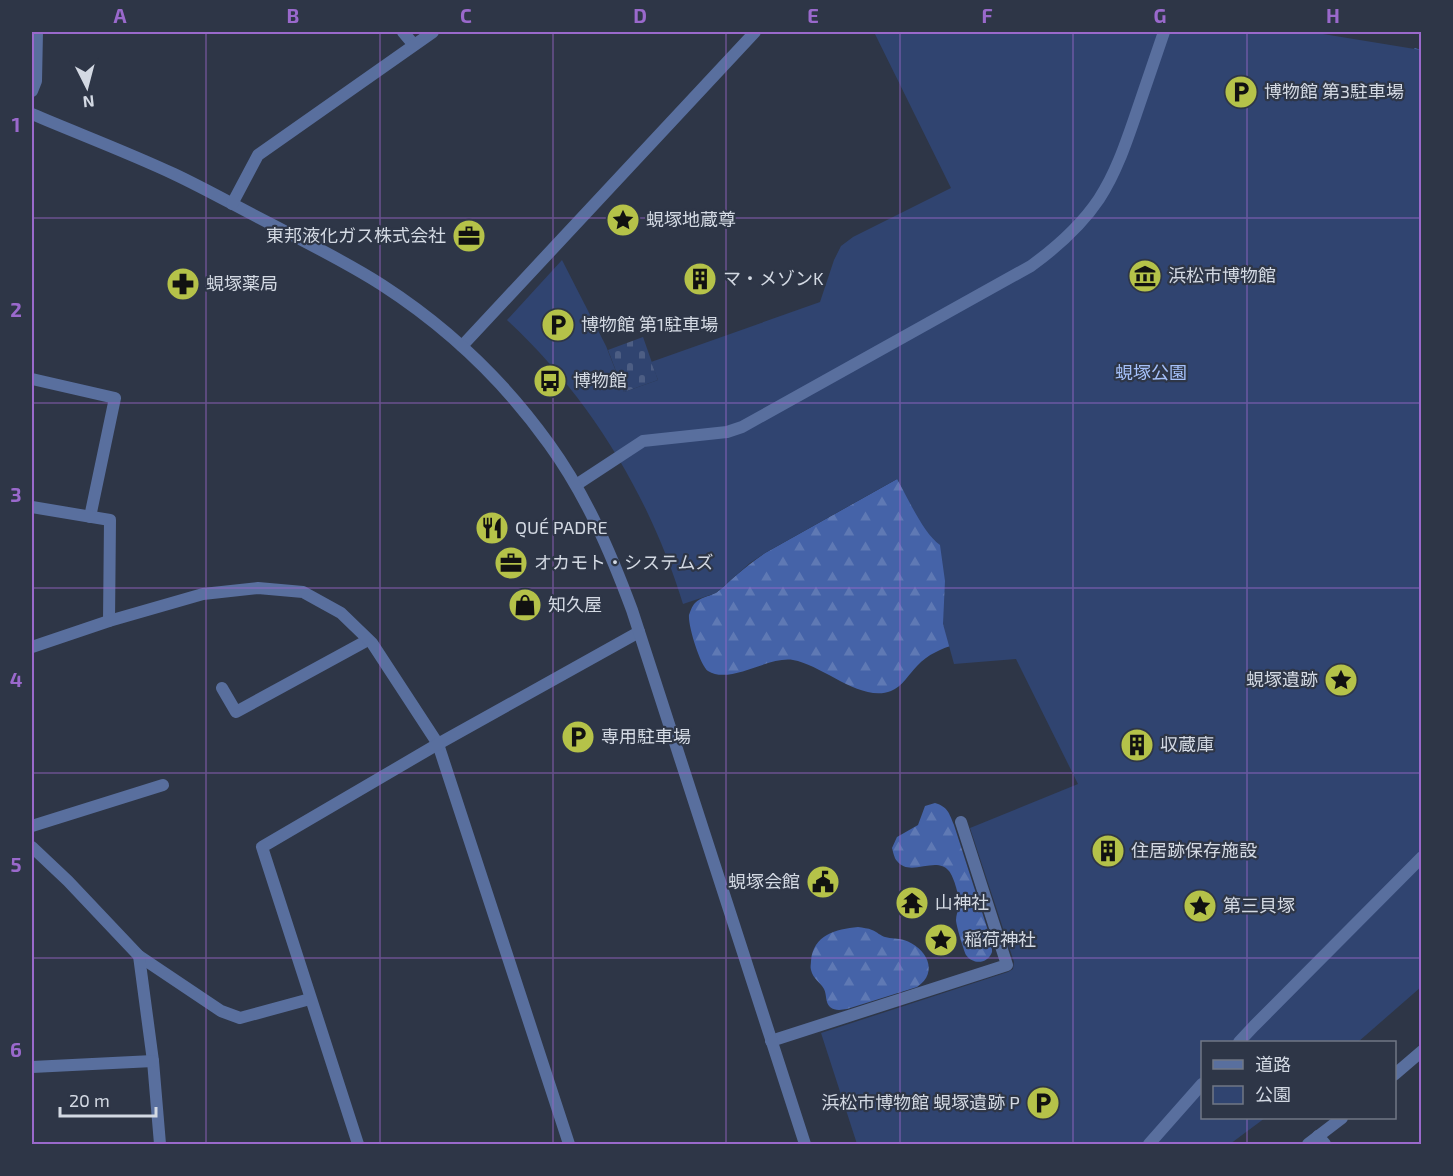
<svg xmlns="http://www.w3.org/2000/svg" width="1453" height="1176" font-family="'Exo 2','Noto Sans JP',sans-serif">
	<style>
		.forest { fill: url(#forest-firs) }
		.cemetery { fill: url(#cemetery-stones) }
		.green { fill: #304470 }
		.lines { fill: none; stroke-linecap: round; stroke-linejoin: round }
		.service { stroke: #596f9e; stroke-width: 12 }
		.minor { stroke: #596f9e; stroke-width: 12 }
		.tertiary { stroke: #596f9e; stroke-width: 12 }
		.grid { fill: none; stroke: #9a69cc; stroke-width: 1.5; stroke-opacity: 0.55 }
		.labels { text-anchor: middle; stroke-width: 4.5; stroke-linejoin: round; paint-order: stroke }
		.poi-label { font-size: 18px; fill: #d3d9e3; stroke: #2e3647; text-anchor: start }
		.park-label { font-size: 18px; fill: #a5c0f9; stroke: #2e3647 }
		.neatline { fill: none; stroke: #9a69cc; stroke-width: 2 }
		.grid-label { font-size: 20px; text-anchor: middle; font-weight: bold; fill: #9a69cc }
	</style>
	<defs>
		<pattern id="forest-firs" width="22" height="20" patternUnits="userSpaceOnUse" patternTransform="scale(1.5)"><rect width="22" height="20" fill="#4563a8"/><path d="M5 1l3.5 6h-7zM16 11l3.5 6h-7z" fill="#5f79b4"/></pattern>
		<pattern id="cemetery-stones" width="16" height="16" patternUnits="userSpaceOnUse" patternTransform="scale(1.5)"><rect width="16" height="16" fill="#304470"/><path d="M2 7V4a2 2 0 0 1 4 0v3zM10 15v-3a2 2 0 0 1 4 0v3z" fill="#4d5e84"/></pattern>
	</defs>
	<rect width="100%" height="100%" fill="#2e3647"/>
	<!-- forest -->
	<g class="forest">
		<path d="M1415,48L1421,50L956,644C941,649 928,654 917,666C909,674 902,687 891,691C861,703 823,665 793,660C768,656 730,685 708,671C700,665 688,626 689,615C690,612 692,606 695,603C701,597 708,597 715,593C721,590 727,583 733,578C743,569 754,561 765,553L897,479Z"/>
		<path d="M935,803C948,807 949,813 954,825L992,943C992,944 992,952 992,952C988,964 973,965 966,955C964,951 956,925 956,920C956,915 958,911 959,906C960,898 954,877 949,871C936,855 910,878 897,861C894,858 893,851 892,848L897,837L918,825L925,806Z"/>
		<path d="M858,927C863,928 868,928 872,930C877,932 881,936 885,937C891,939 898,938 904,940C926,947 940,972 917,987L847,1009C841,1010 835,1011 830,1007C825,1002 827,995 824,989C820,982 813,979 811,970C810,967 811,964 811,961C813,935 836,929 858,927Z"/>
	</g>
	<!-- cemetery -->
	<polygon class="cemetery" points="643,337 658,380 624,392 608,350"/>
	<!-- green -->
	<path class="green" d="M874,32H1318L1323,34L1421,50V987L1358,1042H1202V1118H1265L1230,1144H857L821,1033L1008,972L1013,969L1014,962L970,828L1078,784L1016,659L954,664L943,624L945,581L940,545C923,533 908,498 897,479L765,553L750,563L716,593L683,604C650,496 589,396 507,320L562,260L606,346L624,392L658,380L651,362L820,302L834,260L841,246L853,237L951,188Z"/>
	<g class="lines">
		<!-- service -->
		<g class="service">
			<polyline points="32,379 115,398 90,517"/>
			<path d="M576,485L643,441L727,432L742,427L1031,266C1057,247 1081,226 1099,199C1116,173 1126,143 1136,114C1145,87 1155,59 1164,32"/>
			<polyline points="222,688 236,712 368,640"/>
			<polyline points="32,826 163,785"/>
			<polyline points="771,1041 1007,965 961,822"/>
			<polyline points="1239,1042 1254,1026 1422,857"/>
			<polyline points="1149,1144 1202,1084"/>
		</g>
		<!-- minor -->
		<g class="minor">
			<polyline points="403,32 414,45"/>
			<polyline points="32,91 36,81 37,32"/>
			<polyline points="462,346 755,32"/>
			<polyline points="32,507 110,520 109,621"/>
			<polyline points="32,647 109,621 203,594 258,588 303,592 341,613 372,643 438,744 569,1144"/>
			<polyline points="32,847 68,881 139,956 221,1011 240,1018 310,999"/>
			<polyline points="139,956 153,1061 160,1144"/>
			<polyline points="32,1067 153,1061"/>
			<polyline points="1318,1136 1325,1144"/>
			<polyline points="358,1144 262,847 438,744 639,632"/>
		</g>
		<!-- tertiary -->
		<g class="tertiary">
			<path d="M32,114C79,134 127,152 174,174C208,190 241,209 275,226C311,245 348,263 382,285C447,327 504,381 549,444C586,495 610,551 632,610L805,1144"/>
			<polyline points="232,204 258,155 433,32"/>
			<polyline points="1394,1075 1422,1051"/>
			<polyline points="1308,1144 1342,1118"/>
		</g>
	</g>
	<!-- grid -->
	<path class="grid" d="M206,32V1144M380,32V1144M553,32V1144M726,32V1144M900,32V1144M1073,32V1144M1247,32V1042M32,218H1422M32,403H1422M32,588H1422M32,773H1422M32,958H1422M1247,1118V1144"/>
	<!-- icons -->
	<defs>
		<symbol id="parking-disc" viewBox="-11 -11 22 22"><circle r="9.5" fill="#b5c249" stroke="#2e3647"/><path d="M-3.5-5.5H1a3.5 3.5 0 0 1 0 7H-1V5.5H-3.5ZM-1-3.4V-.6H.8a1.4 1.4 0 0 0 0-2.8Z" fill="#111"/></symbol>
		<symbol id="sight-disc" viewBox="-11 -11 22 22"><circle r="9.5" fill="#b5c249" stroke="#2e3647"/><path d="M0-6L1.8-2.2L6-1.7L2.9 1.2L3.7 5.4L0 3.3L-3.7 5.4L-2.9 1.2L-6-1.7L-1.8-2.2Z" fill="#111"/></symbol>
		<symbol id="office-disc" viewBox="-11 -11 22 22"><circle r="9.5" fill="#b5c249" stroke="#2e3647"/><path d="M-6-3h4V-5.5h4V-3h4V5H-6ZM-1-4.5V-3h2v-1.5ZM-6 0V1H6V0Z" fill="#111"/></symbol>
		<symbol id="museum-disc" viewBox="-11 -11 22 22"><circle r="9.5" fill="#b5c249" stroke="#2e3647"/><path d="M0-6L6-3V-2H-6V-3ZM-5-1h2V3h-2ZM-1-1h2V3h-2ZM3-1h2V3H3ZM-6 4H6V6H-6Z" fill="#111"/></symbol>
		<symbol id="building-disc" viewBox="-11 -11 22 22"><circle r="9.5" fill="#b5c249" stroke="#2e3647"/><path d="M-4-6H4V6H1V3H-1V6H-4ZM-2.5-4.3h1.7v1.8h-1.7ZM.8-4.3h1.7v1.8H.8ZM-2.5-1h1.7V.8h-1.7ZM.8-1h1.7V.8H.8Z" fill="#111"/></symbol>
		<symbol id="pharmacy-disc" viewBox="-11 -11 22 22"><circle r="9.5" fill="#b5c249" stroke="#2e3647"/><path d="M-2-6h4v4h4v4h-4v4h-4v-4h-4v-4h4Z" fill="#111"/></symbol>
		<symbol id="bus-disc" viewBox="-11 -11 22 22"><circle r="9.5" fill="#b5c249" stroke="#2e3647"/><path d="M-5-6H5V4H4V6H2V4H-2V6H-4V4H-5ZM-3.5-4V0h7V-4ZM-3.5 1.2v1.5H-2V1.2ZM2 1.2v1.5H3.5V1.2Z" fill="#111"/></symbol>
		<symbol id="restaurant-disc" viewBox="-11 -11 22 22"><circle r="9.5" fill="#b5c249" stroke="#2e3647"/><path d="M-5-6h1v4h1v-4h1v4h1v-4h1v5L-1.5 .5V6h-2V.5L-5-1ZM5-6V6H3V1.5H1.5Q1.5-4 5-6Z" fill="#111"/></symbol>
		<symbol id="shop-disc" viewBox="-11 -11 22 22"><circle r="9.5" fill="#b5c249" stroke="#2e3647"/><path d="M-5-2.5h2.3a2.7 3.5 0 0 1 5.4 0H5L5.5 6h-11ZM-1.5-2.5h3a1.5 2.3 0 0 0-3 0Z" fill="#111"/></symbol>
		<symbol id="civic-disc" viewBox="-11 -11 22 22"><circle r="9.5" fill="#b5c249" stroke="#2e3647"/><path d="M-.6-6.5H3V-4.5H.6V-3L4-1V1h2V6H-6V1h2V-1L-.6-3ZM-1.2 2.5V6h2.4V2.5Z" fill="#111"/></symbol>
		<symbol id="temple-disc" viewBox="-11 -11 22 22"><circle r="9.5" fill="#b5c249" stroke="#2e3647"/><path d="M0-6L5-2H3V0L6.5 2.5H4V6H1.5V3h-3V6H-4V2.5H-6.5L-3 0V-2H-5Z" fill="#111"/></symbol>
	</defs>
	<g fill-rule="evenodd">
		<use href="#parking-disc" x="1222" y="73" width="38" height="38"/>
		<use href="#sight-disc" x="604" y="201" width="38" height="38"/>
		<use href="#office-disc" x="450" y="217" width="38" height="38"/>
		<use href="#museum-disc" x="1126" y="257" width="38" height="38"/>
		<use href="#building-disc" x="681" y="260" width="38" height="38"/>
		<use href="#pharmacy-disc" x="164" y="265" width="38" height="38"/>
		<use href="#parking-disc" x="539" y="306" width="38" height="38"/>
		<use href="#bus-disc" x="531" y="362" width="38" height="38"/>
		<use href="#restaurant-disc" x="473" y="509" width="38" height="38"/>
		<use href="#office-disc" x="492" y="544" width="38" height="38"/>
		<use href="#shop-disc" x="506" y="586" width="38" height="38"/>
		<use href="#sight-disc" x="1322" y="661" width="38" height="38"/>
		<use href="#parking-disc" x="559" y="718" width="38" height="38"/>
		<use href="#building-disc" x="1118" y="726" width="38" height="38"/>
		<use href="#building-disc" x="1089" y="832" width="38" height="38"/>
		<use href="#civic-disc" x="804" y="863" width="38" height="38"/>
		<use href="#temple-disc" x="893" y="884" width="38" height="38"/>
		<use href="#sight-disc" x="1181" y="887" width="38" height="38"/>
		<use href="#sight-disc" x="922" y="921" width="38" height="38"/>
		<use href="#parking-disc" x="1024" y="1084" width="38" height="38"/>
	</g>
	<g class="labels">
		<!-- poi labels -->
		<g class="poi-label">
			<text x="1264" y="98">博物館 第3駐車場</text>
			<text x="646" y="226">蜆塚地蔵尊</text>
			<text x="446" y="242" text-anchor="end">東邦液化ガス株式会社</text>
			<text x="1168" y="282">浜松市博物館</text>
			<text x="723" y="285">マ・メゾンK</text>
			<text x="206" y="290">蜆塚薬局</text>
			<text x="581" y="331">博物館 第1駐車場</text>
			<text x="573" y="387">博物館</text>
			<text x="515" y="534">QUÉ PADRE</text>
			<text x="534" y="569">オカモト・システムズ</text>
			<text x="548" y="611">知久屋</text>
			<text x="1318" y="686" text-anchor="end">蜆塚遺跡</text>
			<text x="601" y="743">専用駐車場</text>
			<text x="1160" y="751">収蔵庫</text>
			<text x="1131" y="857">住居跡保存施設</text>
			<text x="800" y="888" text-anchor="end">蜆塚会館</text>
			<text x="935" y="909">山神社</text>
			<text x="1223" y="912">第三貝塚</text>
			<text x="964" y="946">稲荷神社</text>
			<text x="1020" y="1109" text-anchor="end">浜松市博物館 蜆塚遺跡 P</text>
		</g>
		<!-- park labels -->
		<g class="park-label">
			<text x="1151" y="379">蜆塚公園</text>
		</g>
	</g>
	<!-- border -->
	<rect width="1453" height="1176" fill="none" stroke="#2e3647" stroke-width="66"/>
	<!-- legend -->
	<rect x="1201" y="1041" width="195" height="78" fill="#2e3647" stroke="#707785" stroke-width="1.5"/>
	<rect x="1213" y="1060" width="30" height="9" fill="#596f9e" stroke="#707785" stroke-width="1.5"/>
	<text x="1255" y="1071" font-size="18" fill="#d3d9e3">道路</text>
	<rect x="1213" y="1086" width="30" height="18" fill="#304470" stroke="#707785" stroke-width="1.5"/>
	<text x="1255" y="1101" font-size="18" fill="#d3d9e3">公園</text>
	<!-- north arrow -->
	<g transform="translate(87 87) rotate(174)" stroke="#2e3647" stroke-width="4.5" paint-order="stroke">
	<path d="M0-4.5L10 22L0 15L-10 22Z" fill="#d3d9e3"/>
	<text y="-9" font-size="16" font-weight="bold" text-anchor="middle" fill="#d3d9e3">N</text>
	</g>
	<!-- scale -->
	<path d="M60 1107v9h96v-9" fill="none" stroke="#d3d9e3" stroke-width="3"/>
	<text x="69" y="1107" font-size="18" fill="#d3d9e3" stroke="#2e3647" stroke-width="4.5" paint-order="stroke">20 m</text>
	<rect x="33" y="33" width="1387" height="1110" class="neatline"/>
	<g class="grid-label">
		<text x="120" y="23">A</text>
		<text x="293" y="23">B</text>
		<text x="466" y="23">C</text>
		<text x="640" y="23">D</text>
		<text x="813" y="23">E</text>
		<text x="987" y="23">F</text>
		<text x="1160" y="23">G</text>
		<text x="1333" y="23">H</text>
		<text x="16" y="132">1</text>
		<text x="16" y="317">2</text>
		<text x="16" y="502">3</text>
		<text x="16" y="687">4</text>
		<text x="16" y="872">5</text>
		<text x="16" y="1057">6</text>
	</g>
</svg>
